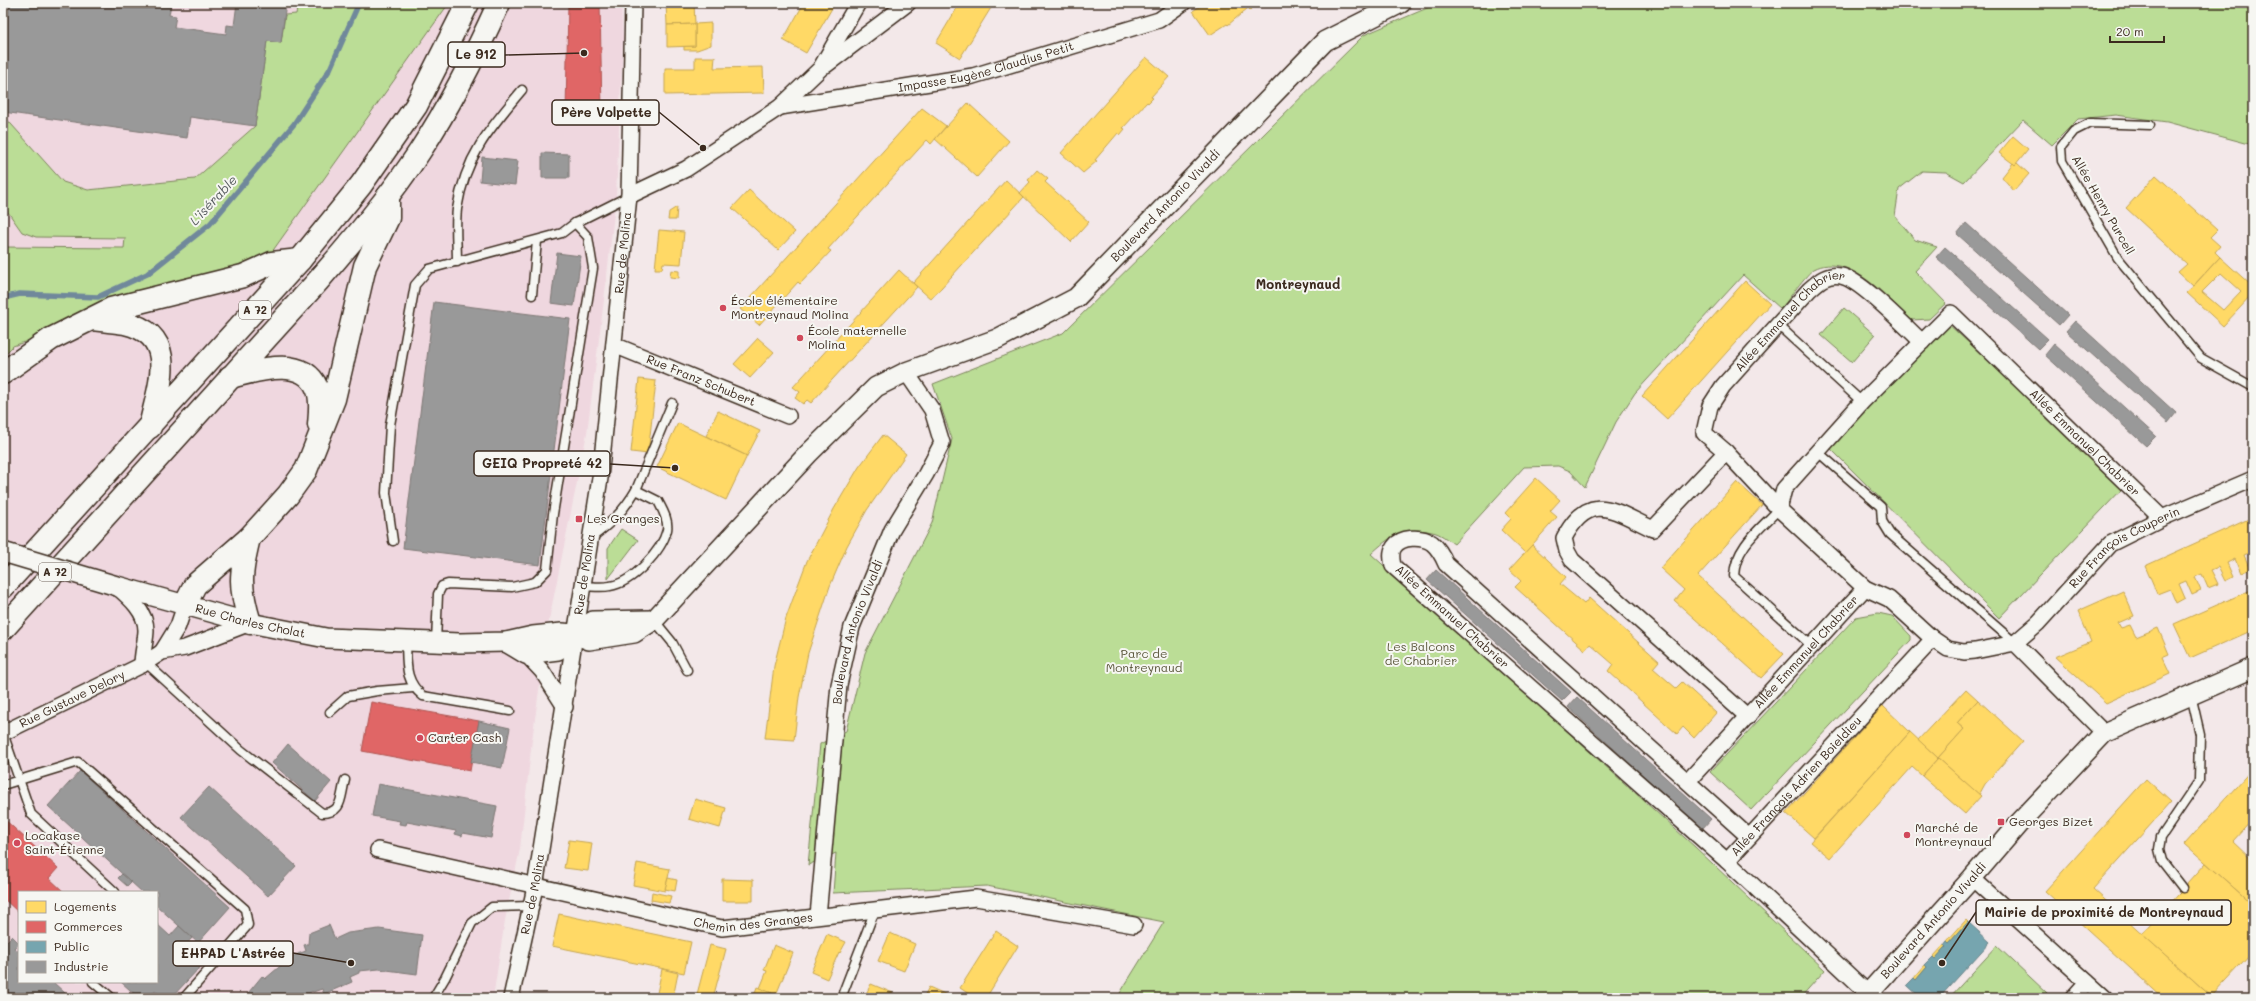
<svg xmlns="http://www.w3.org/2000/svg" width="2256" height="1001" font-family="Mali,sans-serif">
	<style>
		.built { fill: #efd7df; fill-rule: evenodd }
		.green { fill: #bbdd96; stroke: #7b845a }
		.homes { fill: #ffd966; stroke: #c4a450; fill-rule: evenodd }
		.shops { fill: #e06666; stroke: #ae5450 }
		.public { fill: #76a5af; stroke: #648084 }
		.industry { fill: #999; stroke: #7d7874 }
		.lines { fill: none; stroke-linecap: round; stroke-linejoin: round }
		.stream { stroke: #6f889b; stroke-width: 5.5 }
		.service-casing { stroke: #3b2a1e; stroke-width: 11 }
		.minor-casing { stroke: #3b2a1e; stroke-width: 18 }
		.tertiary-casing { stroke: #3b2a1e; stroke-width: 22 }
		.motorway-casing { stroke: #3b2a1e; stroke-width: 25 }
		.service { stroke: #f6f6f2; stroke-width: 8 }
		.minor { stroke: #f6f6f2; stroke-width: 15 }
		.tertiary { stroke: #f6f6f2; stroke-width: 19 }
		.motorway { stroke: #f6f6f2; stroke-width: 22 }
		.tertiary-bridge-casing { stroke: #3b2a1e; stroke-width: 22; stroke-linecap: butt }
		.tertiary-bridge { stroke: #f6f6f2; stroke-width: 19 }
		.poi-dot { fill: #d1495b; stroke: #f6f6f2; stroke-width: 1.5 }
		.labels { text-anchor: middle; stroke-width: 4; stroke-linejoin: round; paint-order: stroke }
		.shield { fill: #f6f6f2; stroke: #73675e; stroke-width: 1 }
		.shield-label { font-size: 11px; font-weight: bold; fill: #3b2a1e }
		.street-label { font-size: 12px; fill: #3b2a1e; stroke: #f6f6f2 }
		.poi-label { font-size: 12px; fill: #3b2a1e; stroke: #f6f6f2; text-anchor: start }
		.park-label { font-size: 12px; fill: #5b573c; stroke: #f6f6f2 }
		.water-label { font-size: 13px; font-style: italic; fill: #55595d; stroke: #f6f6f2 }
		.neighbourhood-label { font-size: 13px; font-weight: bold; fill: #3b2a1e; stroke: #f6f6f2 }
		.leader { fill: none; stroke: #3b2a1e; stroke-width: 1.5 }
		.callout-dot { fill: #3b2a1e; stroke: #f6f6f2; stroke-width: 1.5 }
		.callout { fill: #f6f6f2; stroke: #3b2a1e; stroke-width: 1.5 }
		.callout-label { font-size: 13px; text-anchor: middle; font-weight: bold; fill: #3b2a1e }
	</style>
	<rect width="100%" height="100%" fill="#f3e8e9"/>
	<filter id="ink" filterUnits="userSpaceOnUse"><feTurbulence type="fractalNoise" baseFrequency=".025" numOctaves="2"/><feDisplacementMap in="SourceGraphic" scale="8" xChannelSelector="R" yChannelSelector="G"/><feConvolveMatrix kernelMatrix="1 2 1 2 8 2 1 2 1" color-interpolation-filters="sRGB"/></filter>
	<g filter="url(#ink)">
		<!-- built -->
		<path class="built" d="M3,3H621L623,39L616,196L606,284L587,433L549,620L532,740L520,849L505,920L493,998H3ZM19,892H157V982H19Z"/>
		<!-- green -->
		<g class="green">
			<polygon points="298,3 449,3 269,256 13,346 3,356 3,247 124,248 125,238 36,237 22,232 3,205 3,115 63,182 88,190 195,179 255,126 267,41 281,43 285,15 296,14"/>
			<path d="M1439,3H2253V145L2167,122L2116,115L2078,119L2052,145L2023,120L1964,182L1946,172L1922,171L1899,189L1895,216L1915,240L1937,247L1915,271L1946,303L1929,319L1912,320C1889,300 1849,251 1814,269C1807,273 1787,301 1781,309L1743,275L1635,393L1616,422L1585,487L1570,471L1558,466L1524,467L1454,544C1448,540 1440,533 1432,532C1405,526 1390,536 1371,554L1695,847L1825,970L1800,998H1117L1164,922L987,886L833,893L836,853L808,865L820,744L846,731L865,653L932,523L952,439L933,384L1063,333L1364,35Z"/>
			<polygon points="1844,308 1875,335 1852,362 1821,335"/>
			<polygon points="1946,322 2125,486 1999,618 1829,447"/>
			<polygon points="621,529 638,540 608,579 608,548"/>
			<polygon points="1878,613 1892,616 1911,636 1911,640 1751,810 1710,772 1856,617"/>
			<polygon points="1997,946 2047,993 2043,998 1949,998"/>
		</g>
		<!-- homes -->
		<g class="homes">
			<polygon points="666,3 694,3 695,24 667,25"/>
			<polygon points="804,3 835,3 806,53 783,40"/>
			<polygon points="960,3 994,3 960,58 936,43"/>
			<polygon points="1204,3 1256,3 1250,10 1248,8 1228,25 1227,24 1210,35 1193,11"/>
			<polygon points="711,23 711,45 697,50 684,50 684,46 695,46 695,24"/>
			<polygon points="695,24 695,46 667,47 667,25"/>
			<polygon points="695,57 715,57 714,68 763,67 764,93 665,95 665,68 695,68"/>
			<polygon points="1146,57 1169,77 1151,97 1153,98 1148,103 1147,102 1123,128 1125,129 1120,135 1118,133 1095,160 1097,161 1083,173 1061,153"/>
			<polygon points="968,103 1009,141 977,177 935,139"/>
			<polygon points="922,108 946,126 931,144 927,140 828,249 831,251 800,284 798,282 759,325 740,309"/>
			<polygon points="2013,136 2028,149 2015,165 1999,153"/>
			<polygon points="2013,163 2015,165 2017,163 2029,174 2014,191 2002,177"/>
			<polygon points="1037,170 1048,179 1045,182 1089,222 1071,242 1020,193 1030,182 1028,180"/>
			<polygon points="2156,175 2217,230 2210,237 2220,246 2215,252 2220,257 2193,286 2178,272 2187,264 2126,208"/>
			<polygon points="1006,180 1024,197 1023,198 931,299 913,283"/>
			<polygon points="749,190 795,232 778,250 732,208"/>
			<polygon points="677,207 676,220 668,220 669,212"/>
			<polygon points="659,230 684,232 681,264 663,263 662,269 655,269"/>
			<path d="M2220,257L2253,287V294L2223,326L2187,293ZM2221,273L2241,291L2223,310L2202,292Z"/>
			<polygon points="671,270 679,271 679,278 670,277"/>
			<polygon points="899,270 917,287 811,403 807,400 803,404 795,398 800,392 793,387"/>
			<polygon points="1745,281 1770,304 1667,419 1642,396"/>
			<polygon points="758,338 774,352 750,378 734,364"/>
			<polygon points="639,379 656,381 648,454 631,452"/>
			<polygon points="718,411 760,431 747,456 706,436"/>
			<polygon points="678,423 747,456 726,500 657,467"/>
			<polygon points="883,435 906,454 867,510 847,546 830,586 808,653 799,697 794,740 765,738 774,666 786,618 798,585 807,561 834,509 859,467"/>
			<polygon points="1536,478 1560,500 1550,511 1557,517 1525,553 1501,530 1511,519 1505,513"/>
			<polygon points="1737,482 1762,505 1698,576 1784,654 1761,678 1675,601 1684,590 1660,568"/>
			<polygon points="2253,517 2253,556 2251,552 2244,555 2250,569 2241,573 2235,559 2227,563 2233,577 2225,581 2218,567 2211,570 2218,584 2208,588 2202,574 2195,577 2201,591 2192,595 2186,581 2179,584 2185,598 2176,603 2170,589 2157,594 2145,566"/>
			<polygon points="1532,545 1566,577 1560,584 1584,604 1589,598 1659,661 1653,668 1676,688 1682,682 1716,713 1694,738 1683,727 1677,734 1608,671 1613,664 1590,644 1585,650 1515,587 1521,581 1509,570"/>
			<polygon points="2253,589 2253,630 2190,658 2174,624"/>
			<polygon points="2123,591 2134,616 2118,623 2121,628 2130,625 2136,637 2158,628 2169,654 2162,657 2170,674 2106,703 2055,657 2091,642 2078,611"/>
			<polygon points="1966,689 1978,700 1957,723 1964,729 1938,758 1918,740"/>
			<polygon points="1978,700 2023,741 1985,784 1979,795 1938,758 1964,729 1957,723"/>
			<polygon points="1883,706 1910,732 1814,838 1786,813"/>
			<polygon points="1910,732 1938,758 1922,776 1912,767 1830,858 1811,842"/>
			<polygon points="1938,758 1981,796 1965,814 1922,776"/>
			<polygon points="2253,768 2253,819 2233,841 2253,860 2253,905 2185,844"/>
			<polygon points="2146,779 2171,802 2093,889 2213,998 2163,998 2045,891"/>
			<polygon points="695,799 726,808 720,828 689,819"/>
			<polygon points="569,840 592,843 588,871 564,868"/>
			<polygon points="637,863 670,869 665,891 633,885"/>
			<polygon points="2206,863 2253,905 2253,951 2211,996 2142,934"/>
			<polygon points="668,878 677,880 675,891 665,889"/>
			<polygon points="722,879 753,880 753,901 722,901"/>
			<polygon points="652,892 671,896 669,903 651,900"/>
			<polygon points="559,914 691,942 684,973 552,946"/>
			<polygon points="1966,920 1968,922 1949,943 1947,941"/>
			<polygon points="996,931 1018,946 986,998 975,998 960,988"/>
			<polygon points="890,933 915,944 904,971 878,961"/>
			<polygon points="827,934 846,942 840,953 839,952 827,979 811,972"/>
			<polygon points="710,945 726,949 713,998 696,998"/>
			<polygon points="774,945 793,953 776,995 760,988 767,971 764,970"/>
			<polygon points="1944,945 1946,947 1935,959 1933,957"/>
			<polygon points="1925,965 1927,967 1916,980 1914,978"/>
			<polygon points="662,969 678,973 673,998 656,998"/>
			<polygon points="871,984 893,993 891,998 864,998"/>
			<polygon points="757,987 776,995 775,998 753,998"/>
			<polygon points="929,987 947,995 945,998 923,998"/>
		</g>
		<!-- shops -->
		<g class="shops">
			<polygon points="568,3 600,3 602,112 566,113"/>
			<polygon points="371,702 479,721 470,771 362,751"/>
			<polygon points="3,818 58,868 49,878 64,892 19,892 19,913 3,898"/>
		</g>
		<!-- public -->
		<polygon class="public" points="1968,922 1990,942 1939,998 1921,998 1907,985 1914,978 1916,980 1927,967 1925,965 1933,957 1935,959 1946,947 1944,945 1947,941 1949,943"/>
		<!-- industry -->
		<g class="industry">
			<polygon points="3,3 164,3 171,4 169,15 176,16 174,27 226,34 227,25 234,26 237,3 286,3 281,43 267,41 255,126 190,117 187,138 3,112"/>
			<polygon points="542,153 569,154 569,178 542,178"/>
			<polygon points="482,157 518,161 515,185 480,181"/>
			<polygon points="1966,223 2068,315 2059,325 1957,234"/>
			<polygon points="1945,247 2048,339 2038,349 1936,257"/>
			<polygon points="557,253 581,256 574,306 551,303"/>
			<polygon points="434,302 570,319 540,565 403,548"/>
			<polygon points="2075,321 2176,413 2168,423 2066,331"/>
			<polygon points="2054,344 2156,436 2146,446 2045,355"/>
			<polygon points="1436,570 1571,692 1562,701 1427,580"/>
			<polygon points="1577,697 1711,819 1702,829 1568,707"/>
			<polygon points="479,721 510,728 502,768 471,762"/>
			<polygon points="288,744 331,782 315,801 272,763"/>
			<polygon points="80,771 230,907 198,943 157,906 157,892 142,892 48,806"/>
			<polygon points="378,784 497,806 491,838 463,833 462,836 455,834 456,831 407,822 406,825 399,824 400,821 372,816"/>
			<polygon points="209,787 296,866 268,896 181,817"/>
			<polygon points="122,874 131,882 127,886 118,878"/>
			<polygon points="157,924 170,936 179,926 192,938 183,948 202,965 171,998 163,998 155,991 149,998 139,998 121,982 157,982"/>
			<polygon points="329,925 335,939 348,933 379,929 422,935 417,974 379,969 359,971 359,973 350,977 352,982 324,994 322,989 313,992 312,991 303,998 244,998 262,976 265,979 292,956 306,951 304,945 308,944 309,933"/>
			<polygon points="12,936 19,943 14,948 19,952 19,982 53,982 66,994 63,998 3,998 3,937 7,941"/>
		</g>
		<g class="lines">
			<!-- stream -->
			<polyline class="stream" points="3,298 20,294 98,297 147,274 210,224 294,124 330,69 359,3"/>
			<defs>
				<g id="service">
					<polyline points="2150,125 2090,123 2074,131 2061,147 2062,161 2118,258 2201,358 2253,387"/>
					<path d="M457,262C457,245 455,226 457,209C465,157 489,129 522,90"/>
					<polyline points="532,295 537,241"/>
					<polyline points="1778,325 1862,402"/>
					<polyline points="1818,452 1881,507 1882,521 1890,534 2015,643"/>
					<path d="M1779,509C1760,529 1735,547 1734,576L1812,646"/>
					<path d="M591,538C611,523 623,512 636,490L672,403"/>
					<polyline points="393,541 386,493 390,425 415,285 429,269 562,233 575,223 629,196"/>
					<path d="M582,586C591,586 601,588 610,586C632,583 662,551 667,530C669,520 662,509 658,501L636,490"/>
					<polyline points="654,620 672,642 687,670"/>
					<path d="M406,641C407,663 404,681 423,696L510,711"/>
					<polyline points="436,642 438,594 442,586 448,584 512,587 535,582 547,570 553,514 593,268 588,237 575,223"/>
					<path d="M145,662L241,750L322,813C343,813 340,798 345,780"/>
					<polyline points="330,712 348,696 377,691 413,688"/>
					<polyline points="3,733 31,814 115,892"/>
					<polyline points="3,785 78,762 245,909 248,925 184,998"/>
					<polyline points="2183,888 2162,861 2159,849 2161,837 2199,781 2200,734 2191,695"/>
					<polyline points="93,982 112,998"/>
					<polyline points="433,998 445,978 472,923 492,907 531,906"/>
					<polyline points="841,998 875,910"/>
				</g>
				<g id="minor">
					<polyline points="826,65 908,3"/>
					<path id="s1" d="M780,107L973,76L1159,20L1183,3"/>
					<polyline points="629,196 686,169 780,107 820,69 858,3"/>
					<path id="s2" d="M614,345L788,416"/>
					<path d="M1726,452L1653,529C1614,511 1590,489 1564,538L1567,551L1572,560L1748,717"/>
					<path id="s3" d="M1779,509L1726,452L1704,433L1710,406L1723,386L1809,290C1818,282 1827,273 1841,276C1860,279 1906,327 1922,342"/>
					<path d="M117,587C130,598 146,612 146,630C146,640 142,653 142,665"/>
					<path id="s4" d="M2015,643L2038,623L2110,544L2162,518L2253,479"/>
					<polyline points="162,652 178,626 185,605"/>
					<polyline points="526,654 542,671 565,707"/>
					<path id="s5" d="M3,733L142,665L162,652L185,648L250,623"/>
					<path id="s6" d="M2104,733L2015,643L1975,651L1964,652L1948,649L1933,639L1889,599L1865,588L1779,509L1784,489L1862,402L1951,313L2162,518"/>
					<path id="s7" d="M1688,781L1865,588"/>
					<path id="s8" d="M378,850L722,928L976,898L1134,925"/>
					<path d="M1727,861L1393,566C1392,560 1390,553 1394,547C1401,536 1422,536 1432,543C1438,548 1443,557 1446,564L1749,837"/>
					<polyline points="1972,878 2105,998"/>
					<path id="s9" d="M818,916L839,685L852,627L892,530L926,474L942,443L932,410L906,372"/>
					<path id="s10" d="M1868,993L1727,861L1933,639"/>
					<path id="s11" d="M511,998L535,887L600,478L629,196L633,3"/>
					<polyline points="2073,998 2087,982"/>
				</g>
				<g id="tertiary">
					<path id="s12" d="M117,586L250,623L326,638L460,643L506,642L533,636L562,633L574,634L589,640L634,633L654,620L808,454L876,387L906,372L997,339L1076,298L1325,41L1401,3"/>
					<polyline points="506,642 526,654 558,650 574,634 593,621 652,620"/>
					<path id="s13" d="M1864,998L1972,878L2020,822L2104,733L2253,668"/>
				</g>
				<g id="motorway">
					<path d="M92,319C103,321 115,321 125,323C181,336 158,388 150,427"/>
					<polyline points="3,373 51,339 111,309 243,276 272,263 300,260"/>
					<path d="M230,377C255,371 303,355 317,388C322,398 320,413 319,425"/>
					<path d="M249,538C240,574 239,587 250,623"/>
					<polyline points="3,587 300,260 361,185 416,106 468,3"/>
					<polyline points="185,605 195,585 249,538 288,495 306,470 334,399 365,266 388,218 388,196"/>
					<path d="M3,629L318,281C354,239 390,197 420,151C451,104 476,54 499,3"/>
				</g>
			</defs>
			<!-- service casing -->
			<use href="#service" class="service-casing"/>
			<!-- minor casing -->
			<use href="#minor" class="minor-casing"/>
			<!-- tertiary casing -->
			<use href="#tertiary" class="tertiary-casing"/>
			<!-- motorway casing -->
			<use href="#motorway" class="motorway-casing"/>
			<!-- service -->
			<use href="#service" class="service"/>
			<!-- minor -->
			<use href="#minor" class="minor"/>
			<!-- tertiary -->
			<use href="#tertiary" class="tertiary"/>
			<!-- motorway -->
			<use href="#motorway" class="motorway"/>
			<defs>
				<polyline id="tertiary-bridge" points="3,552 117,586"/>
			</defs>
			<!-- tertiary-bridge casing -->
			<use href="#tertiary-bridge" class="tertiary-bridge-casing"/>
			<!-- tertiary-bridge -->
			<use href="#tertiary-bridge" class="tertiary-bridge"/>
		</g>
	</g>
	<!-- markers -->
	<g class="poi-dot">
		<circle cx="723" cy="308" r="4"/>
		<circle cx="800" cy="338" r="4"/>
		<rect x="575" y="515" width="8" height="8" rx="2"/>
		<circle cx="420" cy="738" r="4"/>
		<rect x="1997" y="818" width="8" height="8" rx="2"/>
		<circle cx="1907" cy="835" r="4"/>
		<circle cx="17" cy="843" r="4"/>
	</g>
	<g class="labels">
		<!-- shield labels -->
		<g class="shield">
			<rect x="239" y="301" width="32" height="18" rx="3"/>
			<rect x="39" y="563" width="32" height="18" rx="3"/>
		</g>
		<g class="shield-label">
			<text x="255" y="314">A 72</text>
			<text x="55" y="576">A 72</text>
		</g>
		<!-- street labels -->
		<g class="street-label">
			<text dy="4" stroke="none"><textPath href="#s1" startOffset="210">Impasse Eugène Claudius Petit</textPath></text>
			<text transform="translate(2103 205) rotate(60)" y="4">Allée Henry Purcell</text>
			<text dy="4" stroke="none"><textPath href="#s12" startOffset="1220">Boulevard Antonio Vivaldi</textPath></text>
			<text dy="4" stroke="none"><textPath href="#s11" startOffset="754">Rue de Molina</textPath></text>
			<text dy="4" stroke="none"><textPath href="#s3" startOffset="254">Allée Emmanuel Chabrier</textPath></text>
			<text dy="4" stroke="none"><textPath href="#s2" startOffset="94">Rue Franz Schubert</textPath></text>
			<text dy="4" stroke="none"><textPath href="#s6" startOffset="865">Allée Emmanuel Chabrier</textPath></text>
			<text dy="4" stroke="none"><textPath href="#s4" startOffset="147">Rue François Couperin</textPath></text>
			<text dy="4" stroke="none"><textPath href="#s11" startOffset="430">Rue de Molina</textPath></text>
			<text transform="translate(1452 617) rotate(42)" y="4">Allée Emmanuel Chabrier</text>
			<text dy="4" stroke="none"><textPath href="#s12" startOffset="138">Rue Charles Cholat</textPath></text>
			<text dy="4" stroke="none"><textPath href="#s9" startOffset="288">Boulevard Antonio Vivaldi</textPath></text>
			<text dy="4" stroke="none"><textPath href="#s7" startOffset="175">Allée Emmanuel Chabrier</textPath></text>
			<text dy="4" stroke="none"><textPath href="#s5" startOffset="77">Rue Gustave Delory</textPath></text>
			<text dy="4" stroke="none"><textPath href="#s10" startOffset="295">Allée François Adrien Boieldieu</textPath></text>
			<text dy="4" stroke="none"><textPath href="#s11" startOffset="106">Rue de Molina</textPath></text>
			<text dy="4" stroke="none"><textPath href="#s8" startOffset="384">Chemin des Granges</textPath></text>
			<text dy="4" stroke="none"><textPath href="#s13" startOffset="104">Boulevard Antonio Vivaldi</textPath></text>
		</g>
		<!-- poi labels -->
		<g class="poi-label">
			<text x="731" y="305">École élémentaire<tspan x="731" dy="14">Montreynaud Molina</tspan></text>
			<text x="808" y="335">École maternelle<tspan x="808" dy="14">Molina</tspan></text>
			<text x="587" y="523">Les Granges</text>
			<text x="428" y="742">Carter Cash</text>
			<text x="2009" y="826">Georges Bizet</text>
			<text x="1915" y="832">Marché de<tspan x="1915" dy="14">Montreynaud</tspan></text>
			<text x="25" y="840">Locakase<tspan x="25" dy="14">Saint-Étienne</tspan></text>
		</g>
		<!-- park labels -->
		<g class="park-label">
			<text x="1421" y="651">Les Balcons<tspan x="1421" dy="14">de Chabrier</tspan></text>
			<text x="1144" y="658">Parc de<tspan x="1144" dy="14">Montreynaud</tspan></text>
		</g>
		<!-- water labels -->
		<g class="water-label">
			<text transform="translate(213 200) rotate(-47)" y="5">L'isérable</text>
		</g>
		<!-- neighbourhood labels -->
		<g class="neighbourhood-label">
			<text x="1298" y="289">Montreynaud</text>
		</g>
	</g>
	<!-- callouts -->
	<path class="leader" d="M584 53L505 55M703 148L659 112M675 468L610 464M1942 963L1976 912M351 963L293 953"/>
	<g class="callout-dot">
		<circle cx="584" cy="53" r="4"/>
		<circle cx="703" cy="148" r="4"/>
		<circle cx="675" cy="468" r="4"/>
		<circle cx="1942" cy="963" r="4"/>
		<circle cx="351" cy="963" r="4"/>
	</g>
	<g class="callout">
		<rect x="448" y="42" width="57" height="25" rx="4"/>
		<rect x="552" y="100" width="107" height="25" rx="4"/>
		<rect x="474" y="451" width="136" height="25" rx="4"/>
		<rect x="1976" y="900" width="255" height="25" rx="4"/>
		<rect x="173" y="941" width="120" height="25" rx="4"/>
	</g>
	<g class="callout-label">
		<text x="476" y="59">Le 912</text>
		<text x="606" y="117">Père Volpette</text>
		<text x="542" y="468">GEIQ Propreté 42</text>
		<text x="2104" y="917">Mairie de proximité de Montreynaud</text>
		<text x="233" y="958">EHPAD L'Astrée</text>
	</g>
	<!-- margin -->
	<rect width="2256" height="1001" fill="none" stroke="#f6f6f2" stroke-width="16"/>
	<rect x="8" y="8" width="2240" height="985" fill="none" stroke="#3b2a1e" stroke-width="1.5" filter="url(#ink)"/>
	<!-- legend -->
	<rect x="18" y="891" width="140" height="92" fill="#f6f6f2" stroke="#aba49d"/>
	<rect x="26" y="901" width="20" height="12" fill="#ffd966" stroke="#aba49d"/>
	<text x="54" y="911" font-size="12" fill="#3b2a1e">Logements</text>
	<rect x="26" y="921" width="20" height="12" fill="#e06666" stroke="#aba49d"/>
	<text x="54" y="931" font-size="12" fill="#3b2a1e">Commerces</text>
	<rect x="26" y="941" width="20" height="12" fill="#76a5af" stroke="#aba49d"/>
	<text x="54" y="951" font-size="12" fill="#3b2a1e">Public</text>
	<rect x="26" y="961" width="20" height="12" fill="#999999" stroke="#aba49d"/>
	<text x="54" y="971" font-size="12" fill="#3b2a1e">Industrie</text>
	<!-- scale -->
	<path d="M2110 36v6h54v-6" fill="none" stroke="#3b2a1e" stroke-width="2"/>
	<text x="2116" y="36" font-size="12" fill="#3b2a1e" stroke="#f6f6f2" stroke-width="3" paint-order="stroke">20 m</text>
</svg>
